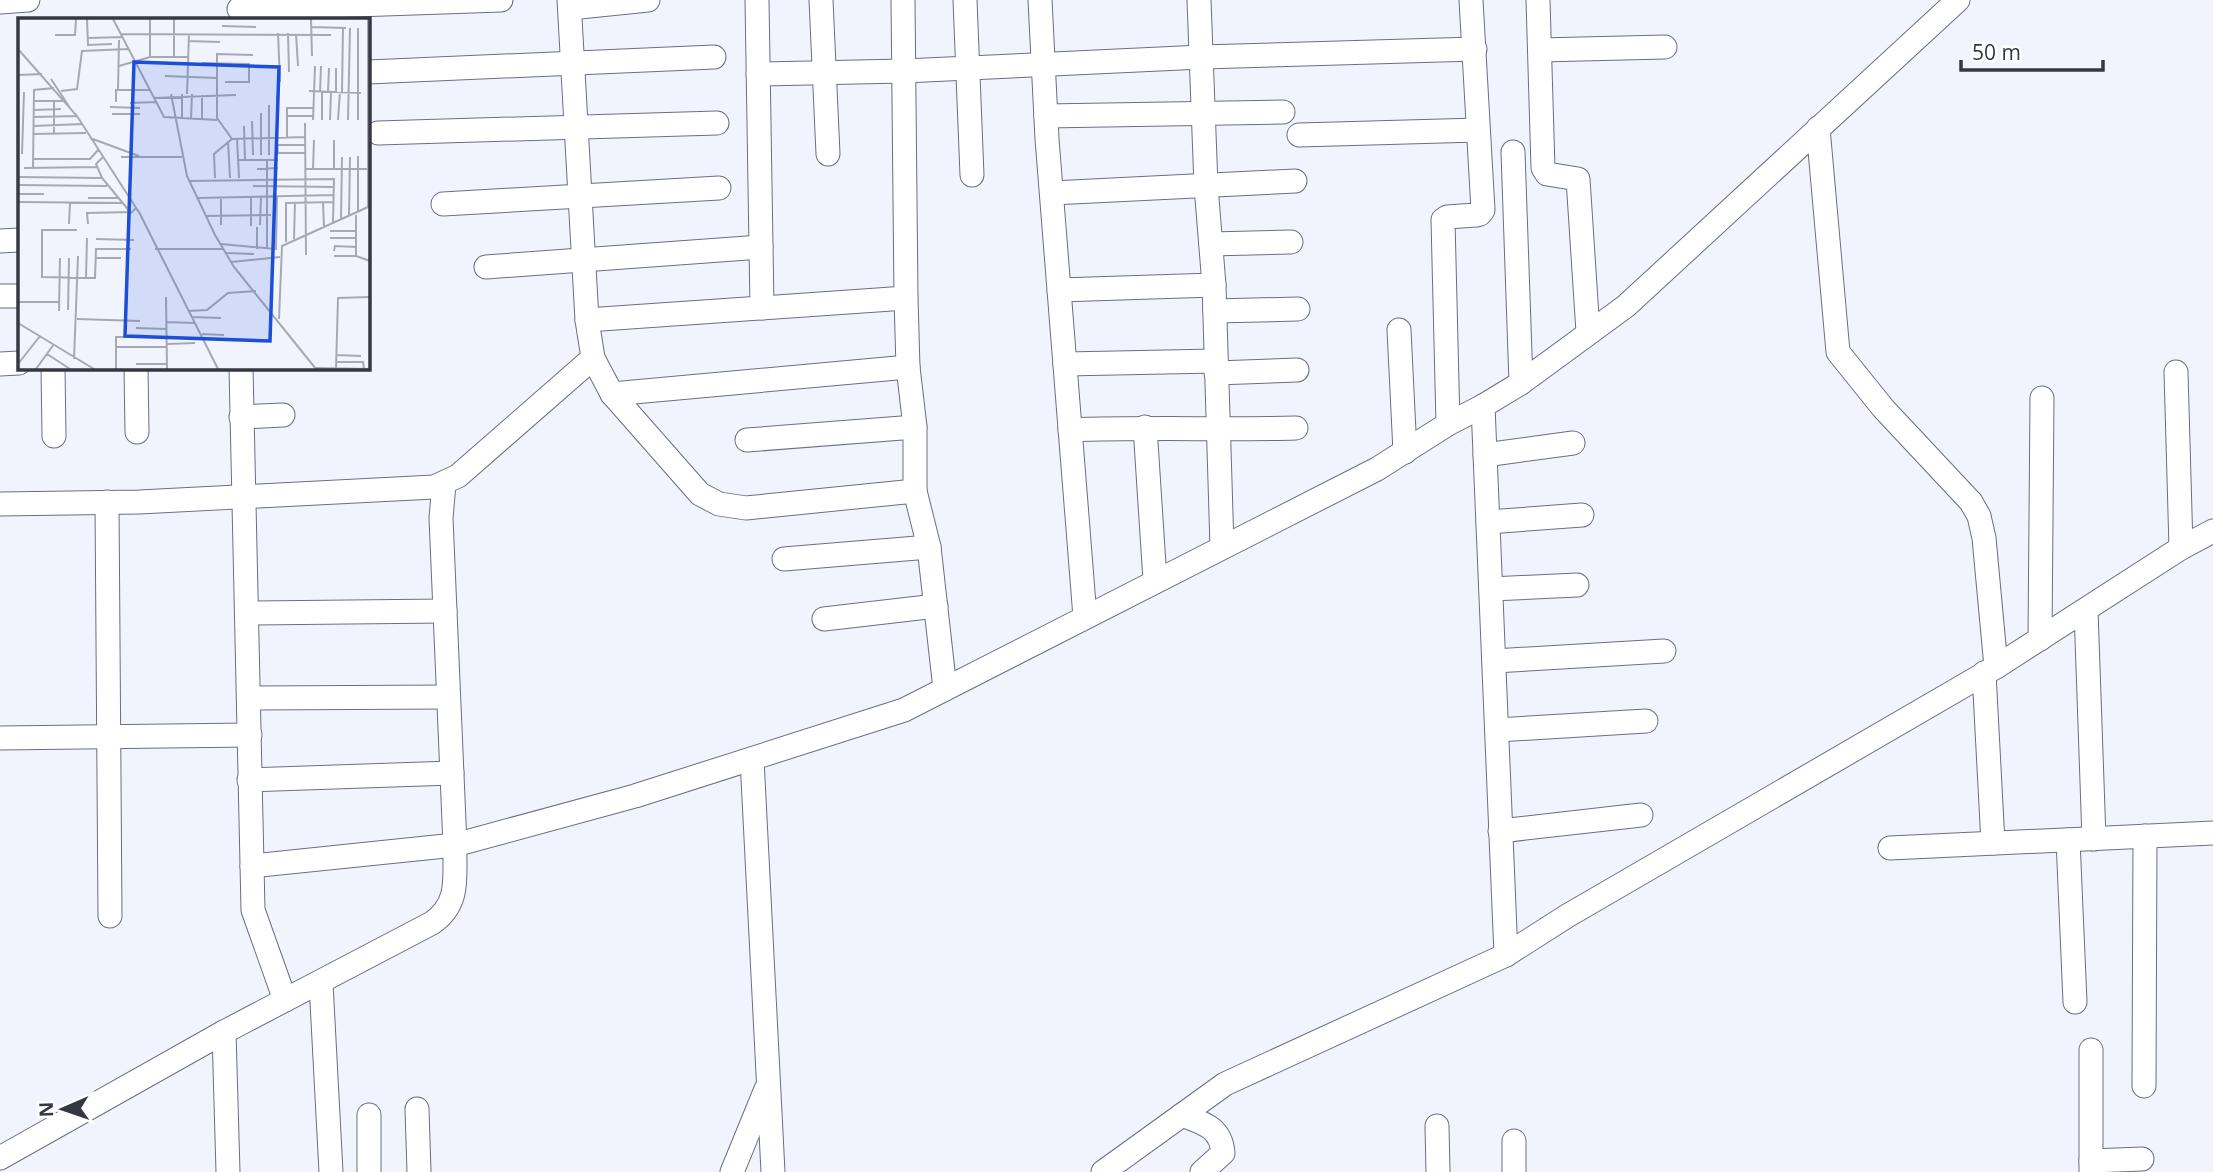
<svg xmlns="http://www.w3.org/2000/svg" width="2213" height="1172" font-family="'Open Sans',sans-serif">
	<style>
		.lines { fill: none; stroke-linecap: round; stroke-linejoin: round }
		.street-casing { stroke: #6a6e82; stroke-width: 25 }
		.street { stroke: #fff; stroke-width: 23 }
		.inset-road { fill: none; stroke: #a7a9b2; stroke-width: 2 }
		.view { fill: #1d4ed8; fill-opacity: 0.15; stroke: #1d4ed8; stroke-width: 3.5 }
		.inset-edge { fill: none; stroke: #363841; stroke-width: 3.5 }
	</style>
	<rect width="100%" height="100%" fill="#f2f4fd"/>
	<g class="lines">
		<defs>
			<g id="street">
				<polyline points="569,0 587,320 593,358 612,394 700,494 719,504 746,508 915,491"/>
				<polyline points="757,0 762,308"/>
				<polyline points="821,0 828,154"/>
				<polyline points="903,0 906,298 908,367 915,427 915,491 929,547 945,689"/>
				<polyline points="965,0 972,175"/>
				<polyline points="1040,0 1047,139 1085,617"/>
				<polyline points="1199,0 1206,186 1214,285 1222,547"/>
				<polyline points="1538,0 1543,168 1547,174 1578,179 1588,332"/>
				<polyline points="0,2 28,0"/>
				<polyline points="570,8 648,0"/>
				<polyline points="239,9 501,0"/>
				<polyline points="1540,50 1665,47"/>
				<polyline points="368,72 714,57"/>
				<polyline points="758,74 904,71 1202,57 1475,49"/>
				<polyline points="1046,116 1283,112"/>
				<polyline points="1818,128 1838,352 1883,408 1971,502 1979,516 1984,538 1996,667"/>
				<polyline points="378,133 717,123"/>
				<polyline points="1299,135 1478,130"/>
				<polyline points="1513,152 1521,383"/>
				<polyline points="1052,193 1295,181"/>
				<polyline points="443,204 719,188"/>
				<polyline points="0,241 19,240"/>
				<polyline points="1211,244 1291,242"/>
				<polyline points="486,267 761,247"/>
				<polyline points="1059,290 1214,285"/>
				<polyline points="0,296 19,296"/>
				<polyline points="1215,311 1298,309"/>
				<polyline points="587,320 906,298"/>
				<polyline points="1399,330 1405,452"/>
				<polyline points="0,364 19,363"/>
				<polyline points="1065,364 1216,361"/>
				<polyline points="53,368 54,436"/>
				<polyline points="136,368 137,432"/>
				<polyline points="241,368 253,910 285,1000"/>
				<polyline points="2176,372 2181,548"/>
				<polyline points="1216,373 1297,370"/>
				<polyline points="612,394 908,367"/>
				<polyline points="1483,406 1506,955"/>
				<polyline points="241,417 283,415"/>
				<polyline points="1448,424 1443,220 1447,217 1476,215 1480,214 1483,210 1471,0"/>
				<polyline points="1145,427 1155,580"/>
				<path d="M1070,430C1145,427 1221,430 1296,428"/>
				<polyline points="747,440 915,427"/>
				<polyline points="1485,455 1573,443"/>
				<polyline points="107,502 110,916"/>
				<polyline points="0,504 139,502 434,487 458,476 593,358"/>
				<polyline points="1488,522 1582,515"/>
				<polyline points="784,559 929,547"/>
				<polyline points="1491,589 1577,585"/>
				<polyline points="2086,610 2094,839"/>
				<polyline points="247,613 445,611"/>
				<polyline points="824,619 936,606"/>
				<polyline points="2040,639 2042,398"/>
				<polyline points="1494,661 1664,651"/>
				<polyline points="1984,673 1993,843"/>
				<polyline points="249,698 447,697"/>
				<polyline points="1497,730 1646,721"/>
				<polyline points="0,738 250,735"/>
				<polyline points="752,759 773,1172"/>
				<polyline points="249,780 452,773"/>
				<polyline points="1500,831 1641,815"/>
				<polyline points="2068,840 2075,1002"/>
				<polyline points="1890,848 2213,833"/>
				<polyline points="252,866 455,845 635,796 904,710 1377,469 1448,424 1483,406 1521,383 1626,306 1958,0"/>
				<polyline points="321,983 331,1172"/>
				<polyline points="224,1032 228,1172"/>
				<polyline points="2091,1050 2091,1172"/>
				<polyline points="2144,1086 2145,836"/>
				<polyline points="417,1109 419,1172"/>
				<polyline points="369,1115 369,1172"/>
				<path d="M1182,1115C1203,1123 1221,1127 1223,1153L1202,1172"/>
				<polyline points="1437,1126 1438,1172"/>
				<polyline points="1514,1141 1514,1172"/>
				<path d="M0,1158L224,1032L432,923C461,903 454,876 455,845L441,518L444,484"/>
				<polyline points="2091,1161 2142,1159"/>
				<polyline points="732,1172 766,1089"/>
				<polyline points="1103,1172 1225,1084 1506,955 1567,916 1996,667 2181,548 2213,531"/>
			</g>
		</defs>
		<!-- street casing -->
		<use href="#street" class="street-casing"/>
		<!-- street -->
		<use href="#street" class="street"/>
	</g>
	<!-- overview -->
	<g transform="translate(18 18)">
		<rect width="352" height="352" fill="#f2f4fd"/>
		<path class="inset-road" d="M69,1L70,27L94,26M95,1L146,99L199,102M293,1L294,38M204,8L238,9M293,9L328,10M260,15L262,64M270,15L271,54M103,16L313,17M278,16L280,48M37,17H57L58,1M70,20L105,19M170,23L202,24M0,31L59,98L122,196L200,351M132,39V1M156,39V1M184,45L231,46V64H207M101,48L132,39H170M0,57L24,56M147,58L199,60M33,61L52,90M100,72L101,22M43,73L59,71L64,33L110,31M291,73L343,75M302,74L303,48M310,74L311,50M318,74V50M324,74L325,10M153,76L169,158L197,217L216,249L298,351M164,76V101M169,76L171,16M259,78V119M136,80L218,77M16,83H45M36,84V116M98,84V72H132M112,85L138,84M251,87V137M92,89L122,90M16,92L43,91M94,96H122M269,98H295M16,99L59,98M173,101L174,76M184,101V77M295,102L297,48M304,102V74M312,102L313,74M320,102L322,74M330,102L332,10M340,102V10M234,103L235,137M287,105L288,237M15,108L65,106M226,108L227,142M15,116L68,115M258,119L260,135H287M269,119V90H295M72,120L121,138M219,120L221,160M214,121L199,100V36L235,37M316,122V151M210,123L212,160M258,127H287M4,136L6,74M243,137V95M340,138V193M85,139L78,146L84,160L113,195L118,190M103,139H164M15,141H72L80,132M220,142H260M249,142V231M6,150L79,149M15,150L16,72L36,70M239,151L260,150M287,151H350M295,151L296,122M0,159L84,160M197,160L196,136L214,121L287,119M172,163L316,161L315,204M0,167L89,168M235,168L316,169M0,176H26M233,178V208M70,180H101M180,180L316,177M0,184L105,185M305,184L306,210M338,197V238L352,243M188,198L253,197M331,198L332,139M323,201L324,139M51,206L52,185M70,206L69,195L112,194M203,207V179M242,207L243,178M59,212H24V259L77,260L78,231H113M312,213H338M312,220H338M78,221L116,222M276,221L277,184M268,224V185L316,184M203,226L258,231L259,178M137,231H205M239,231V209M316,233L317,228L338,229M207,235L236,236M316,238H338M77,240H103M213,244L262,239M68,260L69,220M148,279L149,351M0,284H41M50,292L51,240M41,293L42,240M170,293L189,292L210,275L238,273M173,299L203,300M59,301L122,303M261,301L264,228L350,189V1M148,304L177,305M0,305L76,351M118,310L148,311M184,316L206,317M149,326L177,325M98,329H149M29,336L52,351M318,337L343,338M56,341L60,238M318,344H345L346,351M0,346L22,318M118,346H149M298,350L352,351M18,351L36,326M98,351V319H149M318,351L320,280L352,279"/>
		<path class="view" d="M116,44L261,49L252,323L107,318Z"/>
		<rect width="352" height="352" class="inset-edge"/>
	</g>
	<!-- north arrow -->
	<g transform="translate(63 1109) rotate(268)" stroke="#ffffff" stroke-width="5" paint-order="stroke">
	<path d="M0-5L12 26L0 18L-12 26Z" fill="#363841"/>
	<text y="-10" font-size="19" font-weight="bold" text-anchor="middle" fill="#363841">N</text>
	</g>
	<!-- scale -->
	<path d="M1961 60v10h142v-10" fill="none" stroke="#363841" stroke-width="3.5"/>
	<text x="1972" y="60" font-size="21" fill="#363841" stroke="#ffffff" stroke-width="5" paint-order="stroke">50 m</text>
</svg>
